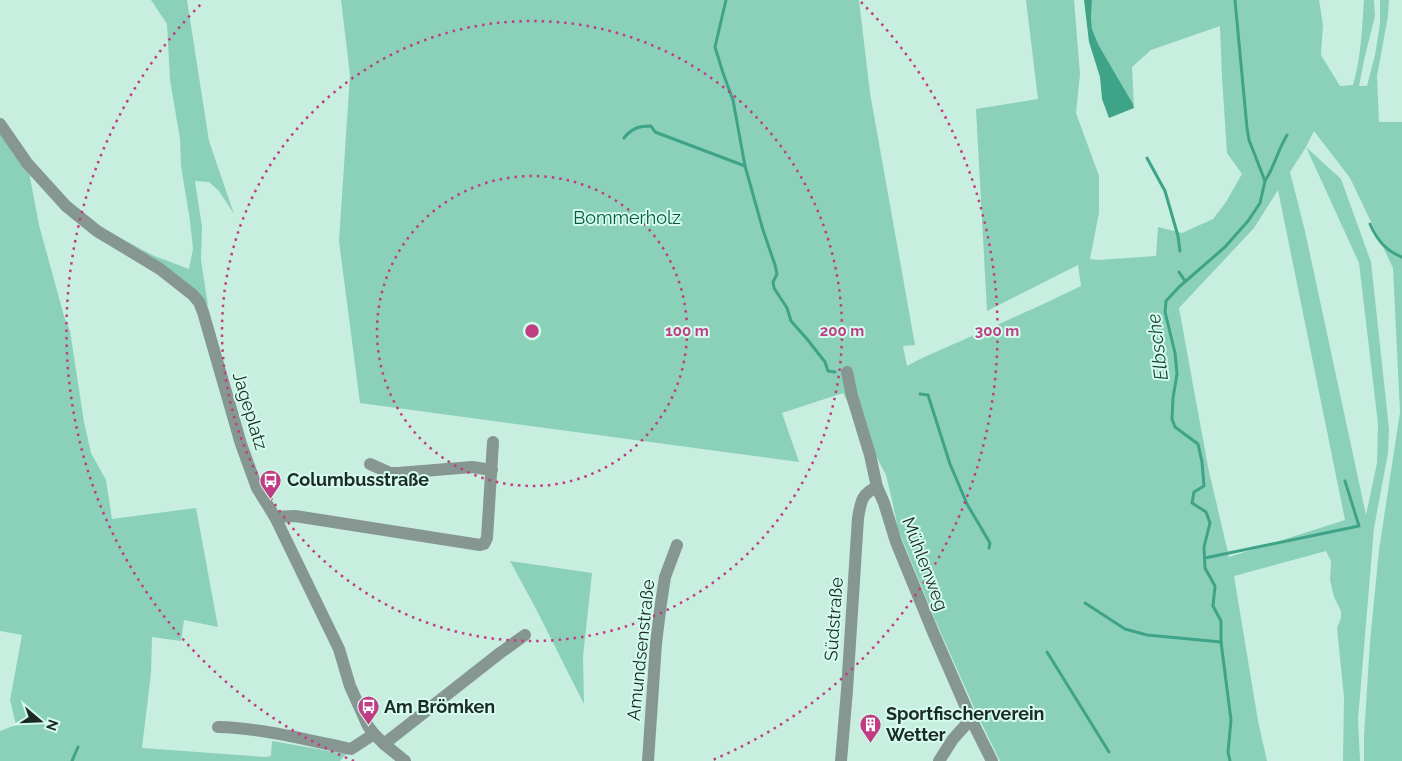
<svg xmlns="http://www.w3.org/2000/svg" width="1402" height="761" font-family="Raleway,sans-serif">
	<style>
		.green { fill: #8bd1b9; fill-rule: evenodd }
		.water { fill: #3ea387 }
		.lines { fill: none; stroke-linecap: round; stroke-linejoin: round }
		.stream { stroke: #3ea387; stroke-width: 3 }
		.minor { stroke: #869690; stroke-width: 12 }
		.ring { fill: none; stroke: #c03d84; stroke-width: 2.5; stroke-dasharray: 2.5 5 }
		.labels { text-anchor: middle; stroke-width: 4; stroke-linejoin: round; paint-order: stroke }
		.park-label { font-size: 18px; fill: #045a46; stroke: #d5fbed }
		.street-label { font-size: 18px; fill: #1c2a25; stroke: #d5fbed }
		.poi-label { font-size: 18px; font-weight: bold; fill: #1c2a25; stroke: #d5fbed; text-anchor: start }
		.water-label { font-size: 19px; font-style: italic; fill: #194437; stroke: #d5fbed }
		.centre { fill: #c03d84; stroke: #d5fbed; stroke-width: 2.5 }
		.ring-label { font-size: 15px; text-anchor: middle; font-weight: bold; fill: #c03d84; stroke: #d5fbed; stroke-width: 4; stroke-linejoin: round; paint-order: stroke }
	</style>
	<rect width="100%" height="100%" fill="#c8eee0"/>
	<!-- green -->
	<g class="green">
		<polygon points="151,0 187,0 209,141 234,214 219,191 209,182 195,181 202,227 201,260 208,306 188,287 108,231 152,255 189,269 193,249 190,221 181,166 180,139 170,80 167,24"/>
		<path d="M341,0H859L870,93L915,345L903,346L907,366L920,359L1037,307L1081,286L1078,265L987,311L976,109L1038,99L1026,0H1074L1080,74L1076,113L1099,176V213L1090,259L1098,260L1156,256L1158,227L1182,233L1213,219L1226,202L1242,174L1227,153L1222,77L1220,26L1151,50L1132,67L1134,108L1133,104L1098,44L1092,29L1091,18L1092,0H1319L1323,25L1321,55L1340,86L1353,85C1361,57 1362,29 1364,0H1374L1375,16L1365,56L1359,86H1367L1375,55L1380,24V0H1389L1388,16L1377,76L1379,122H1402V761H1364V736L1370,642L1379,550L1400,412L1393,268L1350,178L1314,131L1306,147L1341,179L1371,262L1389,429L1388,453L1374,528L1358,719L1360,761H1343L1344,697L1337,628L1341,618V611L1334,597L1330,580L1331,561L1326,551L1234,576L1258,721L1267,761H1000L977,714L936,622L898,529L892,500L886,475L843,393L782,413L799,462L360,403L339,241L350,75ZM1306,147L1359,263L1378,424L1377,463L1366,515L1305,231L1290,172ZM1278,190L1345,520L1229,557L1208,467L1179,308L1254,228Z"/>
		<polygon points="0,130 29,172 39,225 64,316 70,331 84,422 91,453 106,480 112,519 196,508 218,627 184,620 181,641 152,637 151,673 142,748 266,757 271,756 272,741 346,754 340,761 0,761 0,731 16,725 10,700 22,635 0,631"/>
		<polygon points="510,561 592,573 583,657 584,704 535,607"/>
	</g>
	<!-- water -->
	<polygon class="water" points="1084,0 1092,0 1091,18 1092,29 1098,44 1133,104 1134,108 1109,118 1102,99 1100,77 1089,42"/>
	<g class="lines">
		<!-- stream -->
		<g class="stream">
			<polyline points="726,0 715,47 723,73 733,100 745,166 763,230 775,265 777,274 773,282 774,288 787,308 791,321 807,339 825,362 828,371 835,372"/>
			<path d="M624,138C632,128 639,126 651,126L655,132L745,166"/>
			<polyline points="1147,158 1165,191 1178,236 1180,251"/>
			<path d="M1265,181C1274,167 1278,150 1287,135"/>
			<path d="M1370,224C1377,240 1386,251 1402,257"/>
			<polyline points="1179,272 1185,281"/>
			<polyline points="920,394 928,395 950,464 967,504 990,543 989,548"/>
			<polyline points="1205,558 1359,526 1345,481"/>
			<polyline points="1085,603 1125,629 1147,635 1221,642"/>
			<polyline points="1047,652 1109,752"/>
			<polyline points="72,761 78,747"/>
			<polyline points="1230,761 1228,752 1231,720 1221,642 1221,621 1213,606 1215,586 1205,568 1204,547 1210,523 1206,512 1192,503 1194,492 1204,486 1202,462 1198,444 1175,427 1172,419 1173,398 1177,374 1175,353 1165,312 1166,301 1179,287 1225,247 1248,221 1260,203 1265,181 1249,140 1247,128 1235,0"/>
		</g>
		<!-- minor -->
		<g class="minor">
			<polyline points="0,124 27,163 66,206 97,231 160,269 193,295 199,302 203,312 241,444 257,488 275,517 339,649 350,686 368,726 374,734 384,744 405,761"/>
			<polyline points="847,372 852,396 870,455 877,487 884,503 896,542 933,632 971,719 992,761"/>
			<polyline points="370,464 390,473 398,473 472,467 492,470"/>
			<polyline points="275,517 295,516 480,545 484,544 487,538 493,442"/>
			<path d="M218,727C262,728 308,740 351,749L374,734"/>
			<polyline points="384,744 500,653 525,635"/>
			<polyline points="648,761 656,643 661,603 665,577 677,545"/>
			<path d="M841,761L847,690L858,518C861,502 861,494 877,487"/>
			<polyline points="939,761 953,739 971,719"/>
		</g>
	</g>
	<!-- distance rings -->
	<g class="ring">
		<circle cx="532" cy="331" r="155"/>
		<circle cx="532" cy="331" r="310"/>
		<path d="M354 761A465 465 0 0 1 203 2M861 2A465 465 0 0 1 710 761"/>
	</g>
	<!-- icons -->
	<defs>
		<symbol id="bus-pin" viewBox="-11 -11 22 30"><path d="M0 17L-7.5 6A9.5 9.5 0 1 1 7.5 6Z" fill="#c03d84" stroke="#d5fbed"/><path d="M-5-6H5V4H4V6H2V4H-2V6H-4V4H-5ZM-3.5-4V0h7V-4ZM-3.5 1.2v1.5H-2V1.2ZM2 1.2v1.5H3.5V1.2Z" fill="#fff"/></symbol>
		<symbol id="building-pin" viewBox="-11 -11 22 30"><path d="M0 17L-7.5 6A9.5 9.5 0 1 1 7.5 6Z" fill="#c03d84" stroke="#d5fbed"/><path d="M-4-6H4V6H1V3H-1V6H-4ZM-2.5-4.3h1.7v1.8h-1.7ZM.8-4.3h1.7v1.8H.8ZM-2.5-1h1.7V.8h-1.7ZM.8-1h1.7V.8H.8Z" fill="#fff"/></symbol>
	</defs>
	<g fill-rule="evenodd">
		<use href="#bus-pin" x="258" y="468" width="25" height="34"/>
		<use href="#bus-pin" x="356" y="694" width="25" height="34"/>
		<use href="#building-pin" x="858" y="712" width="25" height="34"/>
	</g>
	<g class="labels">
		<!-- park labels -->
		<g class="park-label">
			<text x="627" y="224">Bommerholz</text>
		</g>
		<!-- street labels -->
		<g class="street-label">
			<text transform="translate(250 411) rotate(73)" y="6">Jageplatz</text>
			<text transform="translate(925 564) rotate(69)" y="6">Mühlenweg</text>
			<text transform="translate(834 619) rotate(-86)" y="6">Südstraße</text>
			<text transform="translate(641 650) rotate(-84)" y="6">Amundsenstraße</text>
		</g>
		<!-- poi labels -->
		<g class="poi-label">
			<text x="287" y="486">Columbusstraße</text>
			<text x="384" y="713">Am Brömken</text>
			<text x="886" y="720">Sportfischerverein<tspan x="886" dy="21">Wetter</tspan></text>
		</g>
		<!-- water labels -->
		<g class="water-label">
			<text transform="translate(1157 347) rotate(-97)" y="7">Elbsche</text>
		</g>
	</g>
	<circle cx="532" cy="331" r="8" class="centre"/>
	<g class="ring-label">
		<text x="687" y="336">100 m</text>
		<text x="842" y="336">200 m</text>
		<text x="997" y="336">300 m</text>
	</g>
	<!-- north arrow -->
	<g transform="translate(40 721) rotate(109)" stroke="#d5fbed" stroke-width="4" paint-order="stroke">
	<path d="M0-4L9 19L0 12L-9 19Z" fill="#1c2a25"/>
	<text y="-8" font-size="14" font-weight="bold" text-anchor="middle" fill="#1c2a25">N</text>
	</g>
</svg>
